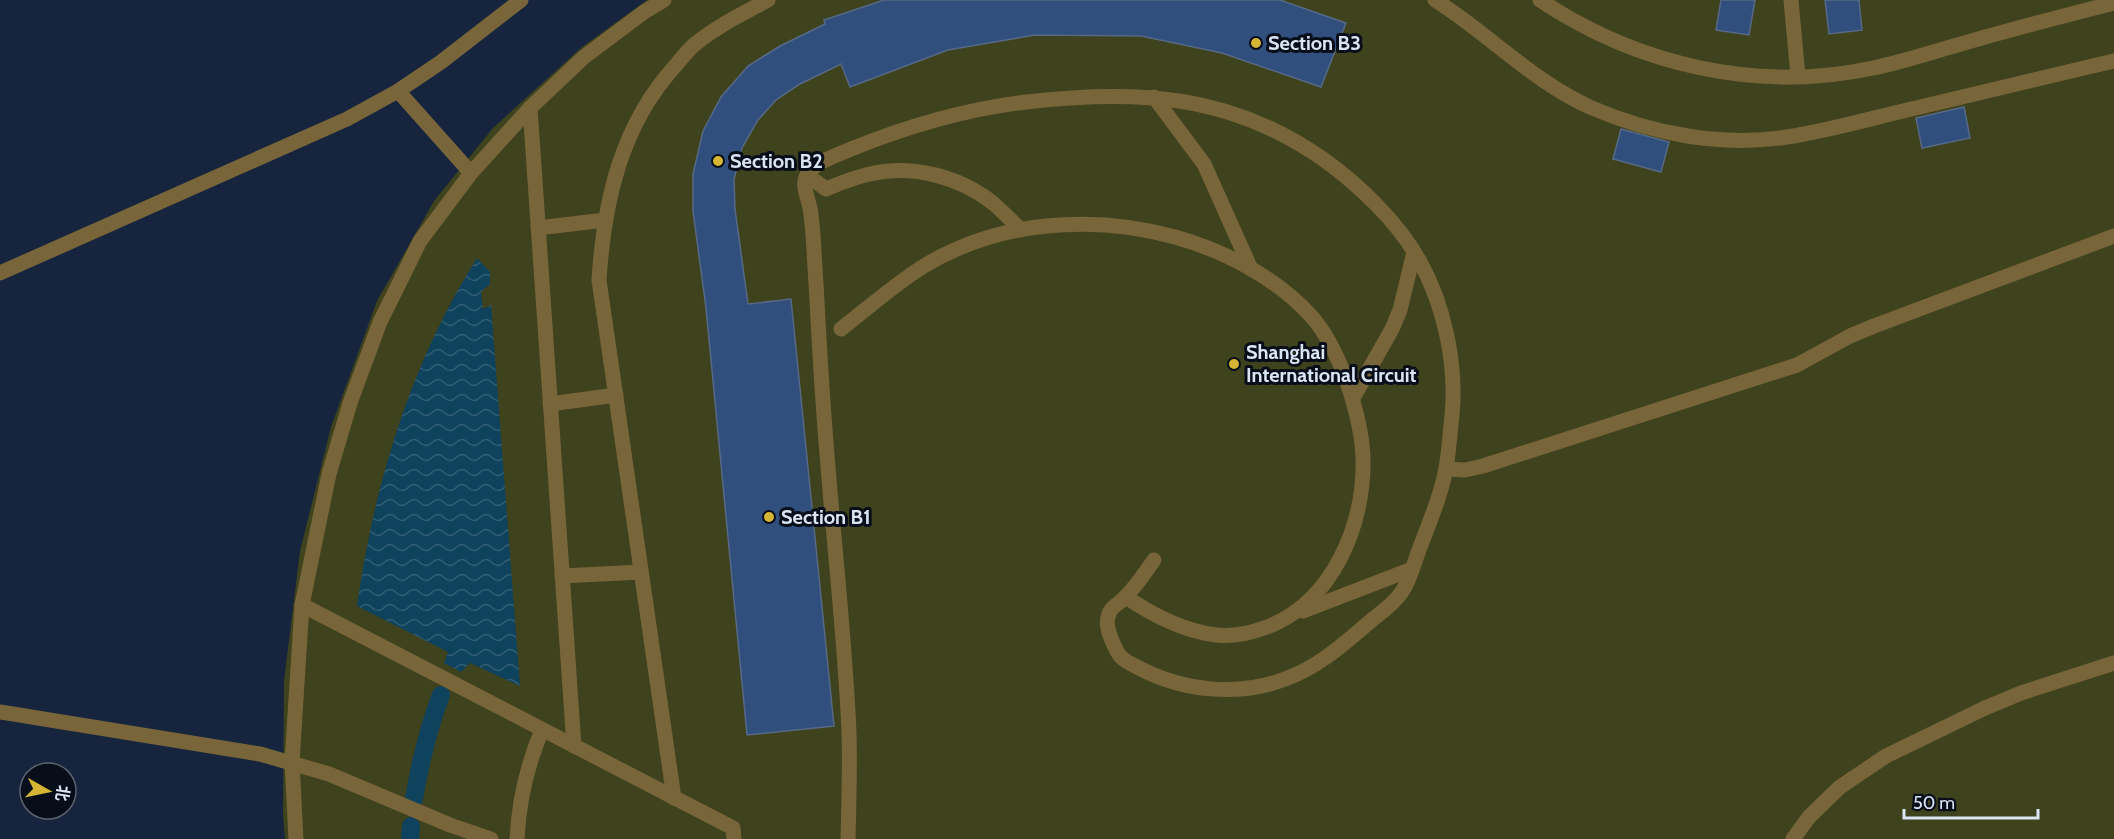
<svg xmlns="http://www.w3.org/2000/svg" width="2114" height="839" font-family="Cabin,'Noto Sans SC',sans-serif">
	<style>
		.green { fill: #3e421d }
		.water { fill: url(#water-waves) }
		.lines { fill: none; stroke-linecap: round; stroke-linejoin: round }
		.canal { stroke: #0f425c; stroke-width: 18 }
		.building { fill: #314f7d; stroke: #566985; stroke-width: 1.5 }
		.minor { stroke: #78653a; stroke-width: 15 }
		.poi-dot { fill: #d6b534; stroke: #080e19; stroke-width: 2 }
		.labels { text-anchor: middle; stroke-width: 6; stroke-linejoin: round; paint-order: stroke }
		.poi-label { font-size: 20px; font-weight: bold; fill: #d9e4f4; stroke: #080e19; text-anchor: start }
	</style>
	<defs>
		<pattern id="water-waves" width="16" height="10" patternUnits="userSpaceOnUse" patternTransform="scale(1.5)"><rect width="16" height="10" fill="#0f425c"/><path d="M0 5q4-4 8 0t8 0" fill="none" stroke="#315d74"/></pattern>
	</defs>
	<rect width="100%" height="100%" fill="#16253d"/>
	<!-- green -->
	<polygon class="green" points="647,0 2114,0 2114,839 285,839 283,814 284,681 300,551 331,427 377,301 434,201 493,128 582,47"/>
	<!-- water -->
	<path class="water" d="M477,258L490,272V284L481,292L483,309L491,305L520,686L470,663L461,672L444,663L448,652L357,606C374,485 411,362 477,258Z"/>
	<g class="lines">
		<!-- canal -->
		<g class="canal">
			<path d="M414,799C420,763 428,729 441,695"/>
			<polyline points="410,839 411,826"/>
		</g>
	</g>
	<!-- building -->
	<g class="building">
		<polygon points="884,0 1280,0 1346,23 1321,87 1222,53 1141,36 1035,35 948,50 850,87 841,64 800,84 776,100 758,120 742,148 734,179 735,209 748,304 791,299 834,726 747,735 706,308 693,211 693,174 703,131 721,97 748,66 780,46 825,24 824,20"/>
		<polygon points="1721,0 1755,0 1749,35 1716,30"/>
		<polygon points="1825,0 1859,0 1862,30 1829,34"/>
		<polygon points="1964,107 1970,138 1922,148 1916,118"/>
		<polygon points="1621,129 1669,142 1661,172 1613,159"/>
	</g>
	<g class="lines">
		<!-- minor -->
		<g class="minor">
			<path d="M1435,0C1489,34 1533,82 1592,108C1652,134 1722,147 1787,137C1832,130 1876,117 1920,107C1984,92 2049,76 2114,61"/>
			<path d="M1540,0C1637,65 1758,93 1873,68C1903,62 1932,52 1961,44C2012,29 2063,16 2114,3"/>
			<polyline points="1791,0 1798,76"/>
			<polyline points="398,91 471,173"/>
			<polyline points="1154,97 1204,164 1251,269"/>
			<polyline points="530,108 574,746"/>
			<path d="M807,175L826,189C841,183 855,177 870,174C913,164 961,177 994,204C1003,212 1012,221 1021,230"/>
			<polyline points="538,228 605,220"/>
			<polyline points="0,273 347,119 398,91 441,62 521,0"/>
			<path d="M841,329C868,308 895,284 924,266C998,221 1092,214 1175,237C1225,251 1277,278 1312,317C1327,334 1337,356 1345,376C1354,402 1362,429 1363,457C1365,524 1333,602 1267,627C1251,633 1234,637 1216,635C1183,631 1154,616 1126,597"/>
			<polyline points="1353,398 1392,329 1400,310 1414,252"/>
			<polyline points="550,404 616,395"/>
			<polyline points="1446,469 1465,470 1483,466 1797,365 1850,336 1874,326 2114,236"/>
			<polyline points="562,576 641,572"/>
			<polyline points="302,605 733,828 734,839"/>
			<polyline points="1303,611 1412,569"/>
			<polyline points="0,712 260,754 329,774 450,825 491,839"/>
			<path d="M674,798L599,280C604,201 621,125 676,65C682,58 687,51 694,45C717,26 742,14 768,0"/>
			<polyline points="296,839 292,762 302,605 329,474 350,403 380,322 420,241 471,173 530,108 584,57 644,12 664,0"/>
			<path d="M517,839C519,801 527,765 542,730"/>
			<path d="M848,839C849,803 850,767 849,732C845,639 834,546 827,454C822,397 819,340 816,283C814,258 814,232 810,208C808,198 802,186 806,177C812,162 838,155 851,149C908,126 965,109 1026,102C1136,89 1230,94 1323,159C1358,184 1398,222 1419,260C1444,304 1457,364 1452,415C1450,433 1449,451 1446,468C1441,496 1429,523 1419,550C1413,566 1409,585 1397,598C1390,606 1381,613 1373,619C1345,643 1319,667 1285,679C1238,697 1183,691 1139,668C1135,666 1124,660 1121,657C1117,653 1113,643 1111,638C1108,631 1106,625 1108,617C1110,608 1114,607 1121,601C1134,590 1144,574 1154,560"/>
			<polyline points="1793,839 1809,817 1840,787 1886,756 1985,708 2021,693 2114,663"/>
		</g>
	</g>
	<!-- markers -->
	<g class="poi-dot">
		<circle cx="1256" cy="43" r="6"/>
		<circle cx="718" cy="161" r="6"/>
		<circle cx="1234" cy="364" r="6"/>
		<circle cx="769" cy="517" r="6"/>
	</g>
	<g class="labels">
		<!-- poi labels -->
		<g class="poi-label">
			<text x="1268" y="50">Section B3</text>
			<text x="730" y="168">Section B2</text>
			<text x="1246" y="359">Shanghai<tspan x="1246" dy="23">International Circuit</tspan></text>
			<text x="781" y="524">Section B1</text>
		</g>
	</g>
	<!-- north arrow -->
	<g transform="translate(48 791) rotate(99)"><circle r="28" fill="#080e19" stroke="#5c6471" stroke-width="1.5"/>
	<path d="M0-4.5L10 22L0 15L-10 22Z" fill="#d6b534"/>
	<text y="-9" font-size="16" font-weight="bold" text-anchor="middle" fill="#d9e4f4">北</text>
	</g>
	<!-- scale -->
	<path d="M1904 809v9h134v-9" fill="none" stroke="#d9e4f4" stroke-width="3"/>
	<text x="1913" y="809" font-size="18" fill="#d9e4f4" stroke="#080e19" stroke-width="4.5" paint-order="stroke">50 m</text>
</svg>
